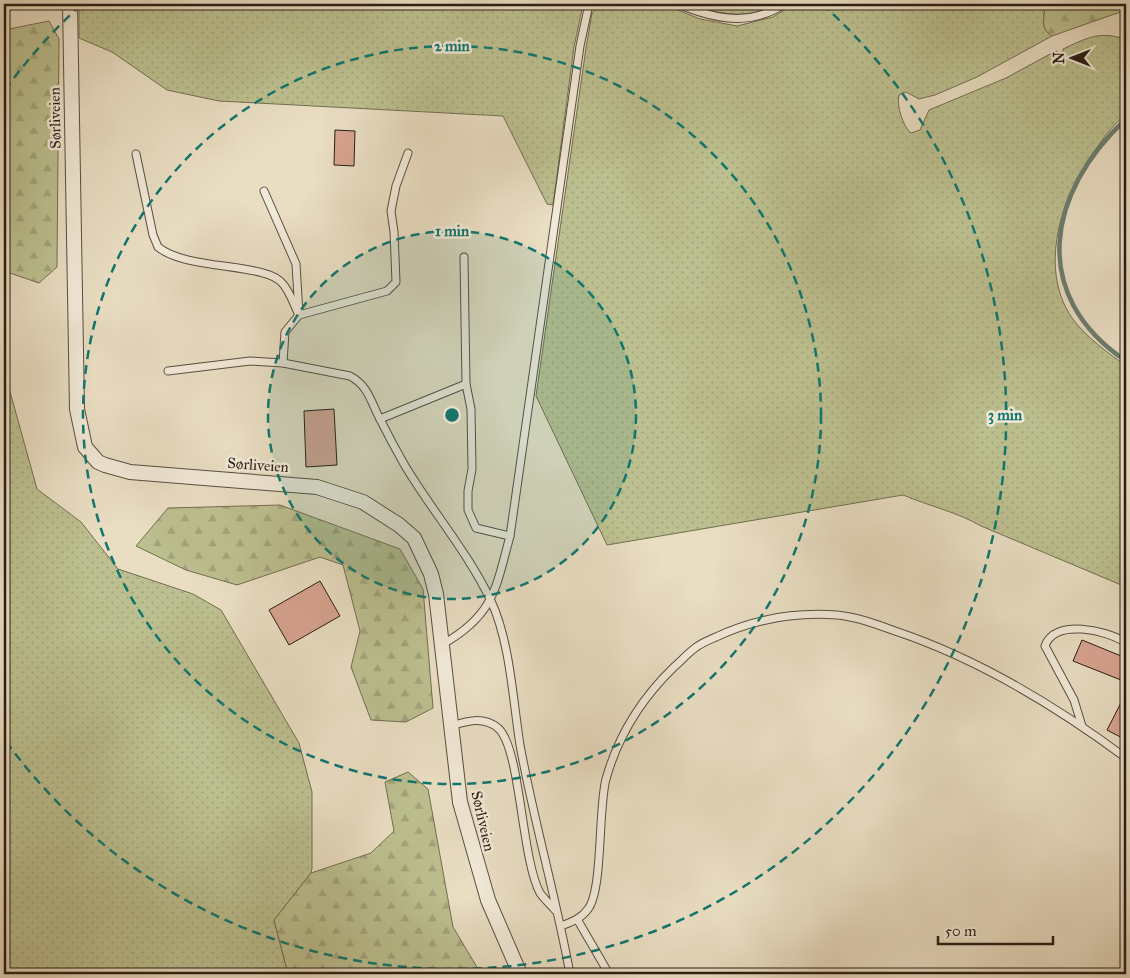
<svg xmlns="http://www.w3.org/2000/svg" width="1130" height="978" font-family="'IM FELL Great Primer',serif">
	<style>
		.grass { fill: url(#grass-dots); stroke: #726e52 }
		.forest { fill: url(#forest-firs); stroke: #726e52 }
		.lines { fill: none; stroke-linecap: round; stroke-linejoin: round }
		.stream { stroke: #6c7d70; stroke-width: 4.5 }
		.building { fill: #d7a390; stroke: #291e14 }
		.service-casing { stroke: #594e40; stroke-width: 9 }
		.minor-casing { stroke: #594e40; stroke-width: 16 }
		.service { stroke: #f1e9d7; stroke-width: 7 }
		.minor { stroke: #f1e9d7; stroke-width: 14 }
		.ring { fill: none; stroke: #0f766e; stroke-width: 2.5; stroke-dasharray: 9 6 }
		.labels { text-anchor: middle; stroke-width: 5; stroke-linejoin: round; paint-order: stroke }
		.street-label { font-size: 15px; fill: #291e14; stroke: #f1e9d7 }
		.centre { fill: #0f766e; stroke: #f1e9d7; stroke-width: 2.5 }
		.ring-label { font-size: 15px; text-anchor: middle; font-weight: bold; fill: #0f766e; stroke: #f1e9d7; stroke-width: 5; stroke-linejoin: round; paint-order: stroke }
	</style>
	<defs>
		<pattern id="grass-dots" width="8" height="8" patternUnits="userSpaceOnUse" patternTransform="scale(1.25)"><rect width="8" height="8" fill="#bcbf8f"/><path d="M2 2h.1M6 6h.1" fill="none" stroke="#a2a47a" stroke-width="1.8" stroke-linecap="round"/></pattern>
		<pattern id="forest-firs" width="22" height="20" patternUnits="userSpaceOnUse" patternTransform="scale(1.25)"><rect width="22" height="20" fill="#bcbf8f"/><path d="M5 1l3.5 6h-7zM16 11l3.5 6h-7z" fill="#a2a47a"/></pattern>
	</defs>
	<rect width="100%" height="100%" fill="#e9ddc2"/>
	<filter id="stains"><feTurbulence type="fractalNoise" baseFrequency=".004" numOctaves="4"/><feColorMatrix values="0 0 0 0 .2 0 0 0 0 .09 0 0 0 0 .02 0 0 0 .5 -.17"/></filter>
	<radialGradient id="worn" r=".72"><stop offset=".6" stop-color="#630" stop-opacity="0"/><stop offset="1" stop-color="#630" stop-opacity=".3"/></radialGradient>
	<!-- grass -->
	<g class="grass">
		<polygon points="79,4 583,4 574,47 553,205 547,204 503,116 219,101 167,90 112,52 79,38"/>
		<path d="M599,4H663L700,19L737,26L773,17L794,4H843L841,6L843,8L852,4H1045C1045,17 1039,28 1052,36L977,77L935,95L919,99L906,92L899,95C896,104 903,127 911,133L920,130L929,110L1006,78L1052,53L1057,51L1058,63H1063V49C1085,39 1098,31 1121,38V27L1126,26V115C1114,123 1106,135 1098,146C1064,191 1036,265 1072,318C1086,337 1107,352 1126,366V587L981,526C957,512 929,506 903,495L607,545L536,396L586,48L592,13Z"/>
		<path d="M691,4H777C748,19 722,16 691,4Z"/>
		<polygon points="4,370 37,489 81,522 118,569 193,594 221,610 299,743 312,792 312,868 311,873 274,920 288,974 4,974"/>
	</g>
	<!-- forest -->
	<g class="forest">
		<path d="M1045,4H1126V10L1052,36C1039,28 1045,17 1045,4Z"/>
		<polygon points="49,21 59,39 57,267 39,283 4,271 4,30"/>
		<polygon points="280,505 400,549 423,589 433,708 406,722 371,720 351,667 360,631 343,565 320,557 237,585 186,570 136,546 168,508"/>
		<polygon points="408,772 428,789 453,927 481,974 288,974 274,920 311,873 371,853 394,831 385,782"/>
	</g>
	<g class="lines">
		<!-- stream -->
		<path class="stream" d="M1126,119C1047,192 1028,295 1126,361"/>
	</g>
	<!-- building -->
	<g class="building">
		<polygon points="335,130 355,131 354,166 334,165"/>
		<polygon points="334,409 337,465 306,467 304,411"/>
		<polygon points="320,581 340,616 289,645 269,610"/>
		<polygon points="1082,640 1126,658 1126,682 1073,661"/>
		<polygon points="1126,693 1126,740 1107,730"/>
	</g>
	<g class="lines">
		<defs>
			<g id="service">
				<path d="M678,4C714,19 750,27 784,4"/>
				<path d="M136,154L153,235L158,247C187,271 267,262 283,284C290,292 294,305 299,315L285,332L283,363"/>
				<polyline points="264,191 296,264 299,315 387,291 396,282 394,232 391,211 396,186 408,153"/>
				<polyline points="464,257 466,384 471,409 472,469 468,491 468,510 476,528 510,536"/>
				<path d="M168,371L250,361L283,363L350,376C369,386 371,403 381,421C388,435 396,450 404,464C431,510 468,552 491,601C510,641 513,701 520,745C534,822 556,897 570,974"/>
				<polyline points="380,419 466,384"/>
				<path d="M443,644C494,615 496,588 510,536L580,46L589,4"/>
				<path d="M451,726C467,721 483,716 498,728C521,748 521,858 540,893C544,899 551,905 555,910"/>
				<path d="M1082,726L1074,700L1045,646C1054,618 1108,630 1126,643"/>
				<polyline points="577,919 609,974"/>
				<path d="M561,926C571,922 581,919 588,909C603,890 598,809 606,779C618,736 642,698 674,667C681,661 687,654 695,648C701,643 709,640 716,637C754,619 795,612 837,615C857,617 876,624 895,631C979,659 1056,706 1126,758"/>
			</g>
			<polyline id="minor" points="70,4 77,409 85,447 98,462 105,465 130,472 317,487 363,502 399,525 414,538 431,574 436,594 460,802 488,900 520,974"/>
		</defs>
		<!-- service casing -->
		<use href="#service" class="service-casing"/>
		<!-- minor casing -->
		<use href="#minor" class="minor-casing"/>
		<!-- service -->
		<use href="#service" class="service"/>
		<!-- minor -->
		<use href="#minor" class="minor"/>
	</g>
	<!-- distance rings -->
	<circle cx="452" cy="415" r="184" fill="#0f766e" fill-opacity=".12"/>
	<g class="ring">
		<circle cx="452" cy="415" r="184"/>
		<circle cx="452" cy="415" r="369"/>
		<path d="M5 90A553 553 0 0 1 82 4M822 4A553 553 0 1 1 5 740"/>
	</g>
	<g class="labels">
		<!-- street labels -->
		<g class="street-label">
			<text transform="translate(55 118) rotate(-91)" y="5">Sørliveien</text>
			<text transform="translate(258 465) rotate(4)" y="5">Sørliveien</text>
			<text transform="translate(483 821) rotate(77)" y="5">Sørliveien</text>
		</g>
	</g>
	<circle cx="452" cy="415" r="8" class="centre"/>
	<g class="ring-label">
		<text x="452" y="51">2 min</text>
		<text x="452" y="236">1 min</text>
		<text x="1005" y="420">3 min</text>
	</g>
	<!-- margin -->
	<rect width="1130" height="978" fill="none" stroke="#e9ddc2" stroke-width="20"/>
	<rect x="5" y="5" width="1120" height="968" fill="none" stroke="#291e14" stroke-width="2.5"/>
	<rect x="10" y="10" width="1110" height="958" fill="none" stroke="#291e14"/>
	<!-- north arrow -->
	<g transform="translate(1072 58) rotate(270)" stroke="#f1e9d7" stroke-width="4" paint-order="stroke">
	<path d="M0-4L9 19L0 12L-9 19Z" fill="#291e14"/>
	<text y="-8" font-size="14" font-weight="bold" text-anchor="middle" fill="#291e14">N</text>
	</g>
	<!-- scale -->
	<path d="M938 936v8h115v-8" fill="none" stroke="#291e14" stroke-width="2.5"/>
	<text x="945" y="936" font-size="15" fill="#291e14" stroke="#f1e9d7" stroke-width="4" paint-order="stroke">50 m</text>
	<rect width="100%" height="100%" filter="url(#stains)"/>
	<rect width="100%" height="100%" fill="url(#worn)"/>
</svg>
